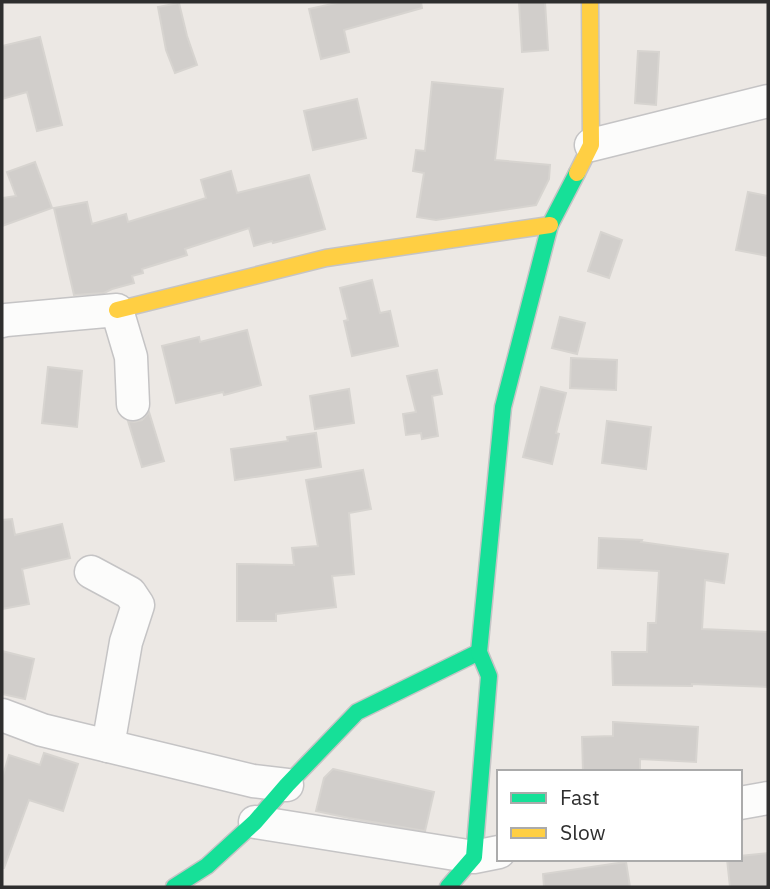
<svg xmlns="http://www.w3.org/2000/svg" width="770" height="889" font-family="'IBM Plex Sans',sans-serif">
	<style>
		.building { fill: #d1cecb; stroke: #d7d4d0; stroke-width: 2 }
		.lines { fill: none; stroke-linecap: round; stroke-linejoin: round }
		.street-casing { stroke: #c5c4c5; stroke-width: 35 }
		.fast-casing { stroke: #c5c4c5; stroke-width: 19 }
		.slow-casing { stroke: #c5c4c5; stroke-width: 19 }
		.street { stroke: #fcfcfb; stroke-width: 32 }
		.fast { stroke: #16e098; stroke-width: 16 }
		.slow { stroke: #ffcf43; stroke-width: 16 }
	</style>
	<rect width="100%" height="100%" fill="#ece8e4"/>
	<!-- building -->
	<g class="building">
		<polygon points="341,2 421,2 422,8 344,30 349,52 321,59 309,9"/>
		<polygon points="519,2 545,2 548,50 522,52"/>
		<polygon points="179,3 187,36 197,65 175,73 166,50 158,7"/>
		<polygon points="40,37 62,125 37,131 27,92 2,99 2,46"/>
		<polygon points="638,51 659,52 656,105 635,103"/>
		<polygon points="432,82 503,89 495,160 550,165 549,179 536,205 436,220 417,217 424,173 413,171 416,150 425,151"/>
		<polygon points="357,99 366,138 313,150 304,111"/>
		<polygon points="35,162 52,208 2,226 2,198 16,196 7,172"/>
		<polygon points="231,171 237,193 309,175 325,229 273,243 272,241 254,246 249,228 185,249 187,255 142,269 143,273 132,276 134,283 112,289 104,293 74,295 54,208 87,202 92,224 126,214 128,222 206,198 201,180"/>
		<polygon points="748,192 768,196 768,256 736,250"/>
		<polygon points="601,232 622,240 609,278 588,271"/>
		<polygon points="372,280 380,313 390,311 398,346 352,356 344,321 348,320 340,288"/>
		<polygon points="560,317 585,323 577,354 552,348"/>
		<polygon points="247,330 261,385 224,395 223,392 176,403 162,346 199,337 200,342"/>
		<polygon points="571,358 617,360 616,390 570,388"/>
		<polygon points="48,367 82,371 77,427 42,423"/>
		<polygon points="437,370 442,394 432,396 438,436 422,439 421,433 406,435 403,414 416,412 407,376"/>
		<polygon points="541,387 566,393 556,433 559,434 552,464 523,457"/>
		<polygon points="349,389 354,423 315,429 310,396"/>
		<polygon points="149,412 164,461 142,467 128,421 134,422 142,420"/>
		<polygon points="607,421 651,427 646,469 602,463"/>
		<polygon points="316,433 321,467 235,480 231,449 288,441 287,437"/>
		<polygon points="363,470 371,509 349,513 354,574 332,576 336,607 276,614 276,621 237,621 237,564 294,565 292,548 318,546 306,480"/>
		<polygon points="12,519 15,535 62,524 70,558 22,569 29,604 2,609 2,520"/>
		<polygon points="599,538 642,540 641,542 728,554 724,583 705,580 702,629 768,632 768,687 692,684 692,686 613,685 612,652 647,652 648,623 656,623 659,571 598,568"/>
		<polygon points="2,651 34,659 25,699 2,694"/>
		<polygon points="613,722 698,727 696,762 640,759 640,770 583,772 582,737 613,736"/>
		<polygon points="44,753 78,764 63,811 29,800 4,868 2,868 2,779 9,755 40,765"/>
		<polygon points="333,769 434,792 425,831 349,818 316,811 324,778"/>
		<polygon points="768,853 768,887 730,887 727,859 740,859 740,856"/>
		<polygon points="626,862 630,887 544,887 543,874"/>
	</g>
	<g class="lines">
		<defs>
			<g id="street">
				<polyline points="591,145 768,101"/>
				<polyline points="2,321 6,320 117,310 131,357 133,404"/>
				<polyline points="91,572 130,593 138,605 126,642 108,746"/>
				<polyline points="2,715 42,730 253,781 287,785"/>
				<polyline points="740,803 768,798"/>
				<polyline points="255,822 474,857 499,852"/>
			</g>
			<g id="fast">
				<polyline points="174,887 207,866 255,822 287,785 357,712 479,652"/>
				<polyline points="448,887 474,857 489,676 479,652 503,407 550,225 577,173"/>
			</g>
			<g id="slow">
				<polyline points="577,173 591,145 590,2"/>
				<polyline points="117,310 326,258 550,225"/>
			</g>
		</defs>
		<!-- street casing -->
		<use href="#street" class="street-casing"/>
		<!-- fast casing -->
		<use href="#fast" class="fast-casing"/>
		<!-- slow casing -->
		<use href="#slow" class="slow-casing"/>
		<!-- street -->
		<use href="#street" class="street"/>
		<!-- fast -->
		<use href="#fast" class="fast"/>
		<!-- slow -->
		<use href="#slow" class="slow"/>
	</g>
	<!-- border -->
	<rect width="770" height="889" fill="none" stroke="#2e2e2e" stroke-width="7"/>
	<!-- legend -->
	<rect x="497" y="770" width="245" height="91" fill="#ffffff" stroke="#ababab" stroke-width="2"/>
	<rect x="511" y="793" width="35" height="10" fill="#16e098" stroke="#ababab" stroke-width="2"/>
	<text x="560" y="805" font-size="21" fill="#2e2e2e">Fast</text>
	<rect x="511" y="828" width="35" height="10" fill="#ffcf43" stroke="#ababab" stroke-width="2"/>
	<text x="560" y="840" font-size="21" fill="#2e2e2e">Slow</text>
</svg>
